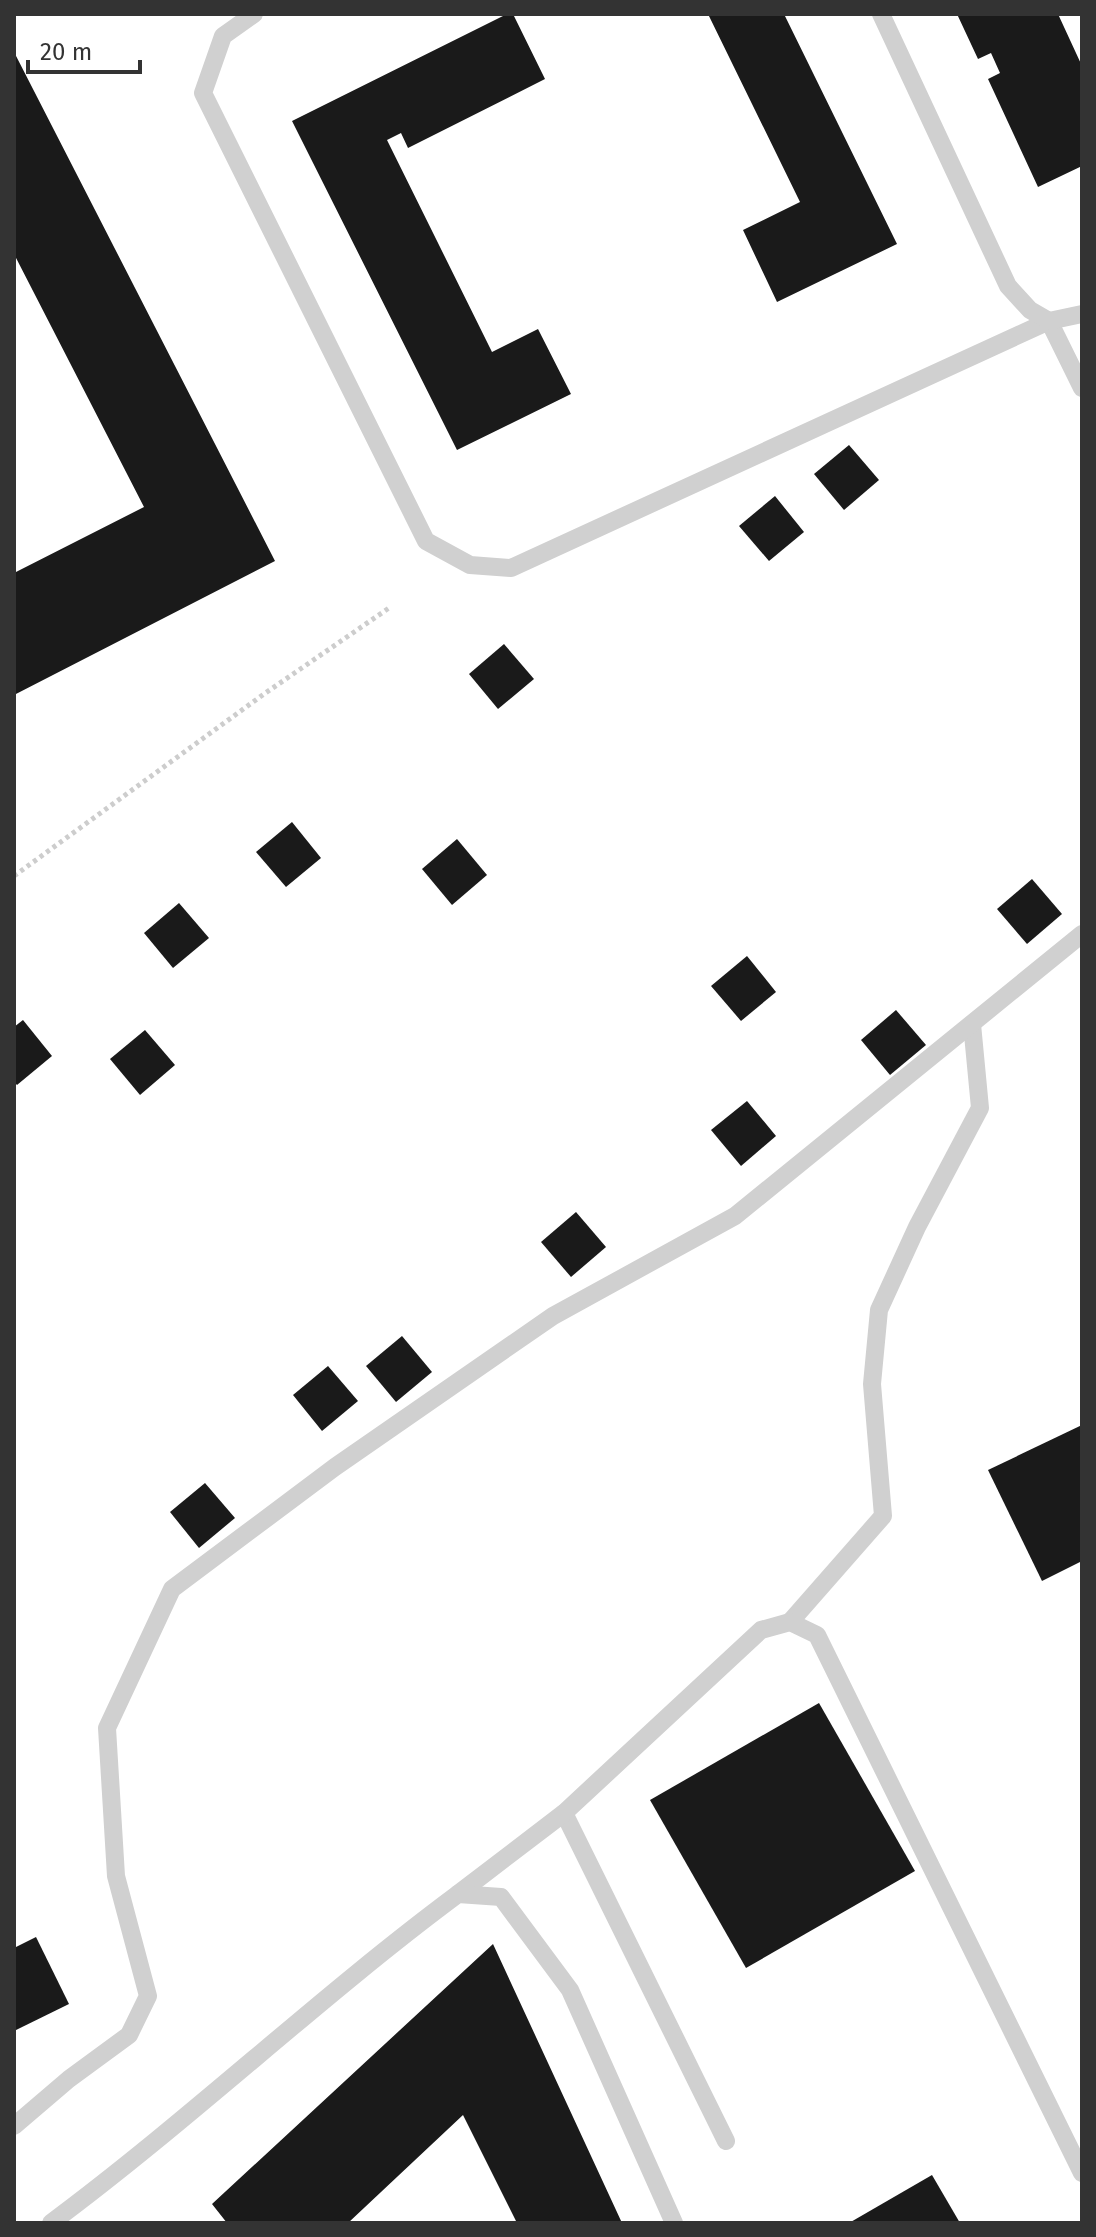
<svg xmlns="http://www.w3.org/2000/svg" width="1096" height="2237" font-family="'Fira Sans',sans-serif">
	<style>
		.building { fill: #1a1a1a }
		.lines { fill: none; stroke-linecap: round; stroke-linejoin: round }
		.path { stroke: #cdcdcd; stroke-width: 5; stroke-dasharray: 4 4; stroke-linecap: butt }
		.lane { stroke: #d0d0d0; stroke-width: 18 }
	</style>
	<rect width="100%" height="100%" fill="#fff"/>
	<!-- building -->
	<g class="building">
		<polygon points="507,14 513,14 545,79 408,148 401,133 387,140 492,352 538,329 571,394 457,450 292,121"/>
		<polygon points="708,14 784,14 897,244 777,302 743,230 800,202"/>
		<polygon points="957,14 1058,14 1082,66 1082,166 1038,187 988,79 1000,73 991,53 978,59"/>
		<polygon points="14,52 275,561 14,695 14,573 144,507 14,254"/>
		<polygon points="849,445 879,480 844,510 814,474"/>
		<polygon points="775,496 804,532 769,561 739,526"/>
		<polygon points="504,644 534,679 498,709 469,674"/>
		<polygon points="292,822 321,858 286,887 256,852"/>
		<polygon points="457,839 487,875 452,905 422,869"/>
		<polygon points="1032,879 1062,914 1027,944 997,909"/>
		<polygon points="179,903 209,938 173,968 144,933"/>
		<polygon points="747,956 776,992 741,1021 711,986"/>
		<polygon points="896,1010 926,1045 890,1075 861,1040"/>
		<polygon points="23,1020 52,1056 17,1085 14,1082 14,1027"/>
		<polygon points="145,1030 175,1065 140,1095 110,1059"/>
		<polygon points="747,1101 776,1136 741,1166 711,1130"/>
		<polygon points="576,1212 606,1247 571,1277 541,1242"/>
		<polygon points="402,1336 432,1372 396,1402 366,1366"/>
		<polygon points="328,1366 358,1401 322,1431 293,1395"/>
		<polygon points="1082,1425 1082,1561 1042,1581 988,1470"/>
		<polygon points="205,1483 235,1518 199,1548 170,1512"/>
		<polygon points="819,1703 915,1871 746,1968 650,1800"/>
		<polygon points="36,1937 69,2004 14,2031 14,1948"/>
		<polygon points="493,1944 622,2223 517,2223 463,2115 348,2223 227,2223 212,2204"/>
		<polygon points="932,2175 960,2223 849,2223"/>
	</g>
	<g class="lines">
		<!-- path -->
		<polyline class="path" points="14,876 264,694 389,608"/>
		<!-- lane -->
		<g class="lane">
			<polyline points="254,14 223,36 203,93 426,541 470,565 511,568 1049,321 1082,388"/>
			<polyline points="881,14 1008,286 1030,310 1049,321 1082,314"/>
			<polyline points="790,1622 883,1516 872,1384 879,1310 917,1227 980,1108 972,1024"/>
			<polyline points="564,1813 726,2141"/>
			<polyline points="458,1894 564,1813 761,1630 790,1622 817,1635 1082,2173"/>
			<polyline points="14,2126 69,2079 129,2035 148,1996 116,1876 107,1728 172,1589 335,1467 553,1316 735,1216 1082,934"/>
			<path d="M51,2223C191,2119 318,1998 458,1894L501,1897L570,1990L674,2223"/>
		</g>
	</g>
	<!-- border -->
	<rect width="1096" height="2237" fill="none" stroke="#333333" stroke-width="32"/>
	<!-- scale -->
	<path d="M28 60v12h112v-12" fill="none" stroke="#333333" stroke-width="4"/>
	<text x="40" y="60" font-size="24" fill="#333333" stroke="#ffffff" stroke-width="6" paint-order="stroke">20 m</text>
</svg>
